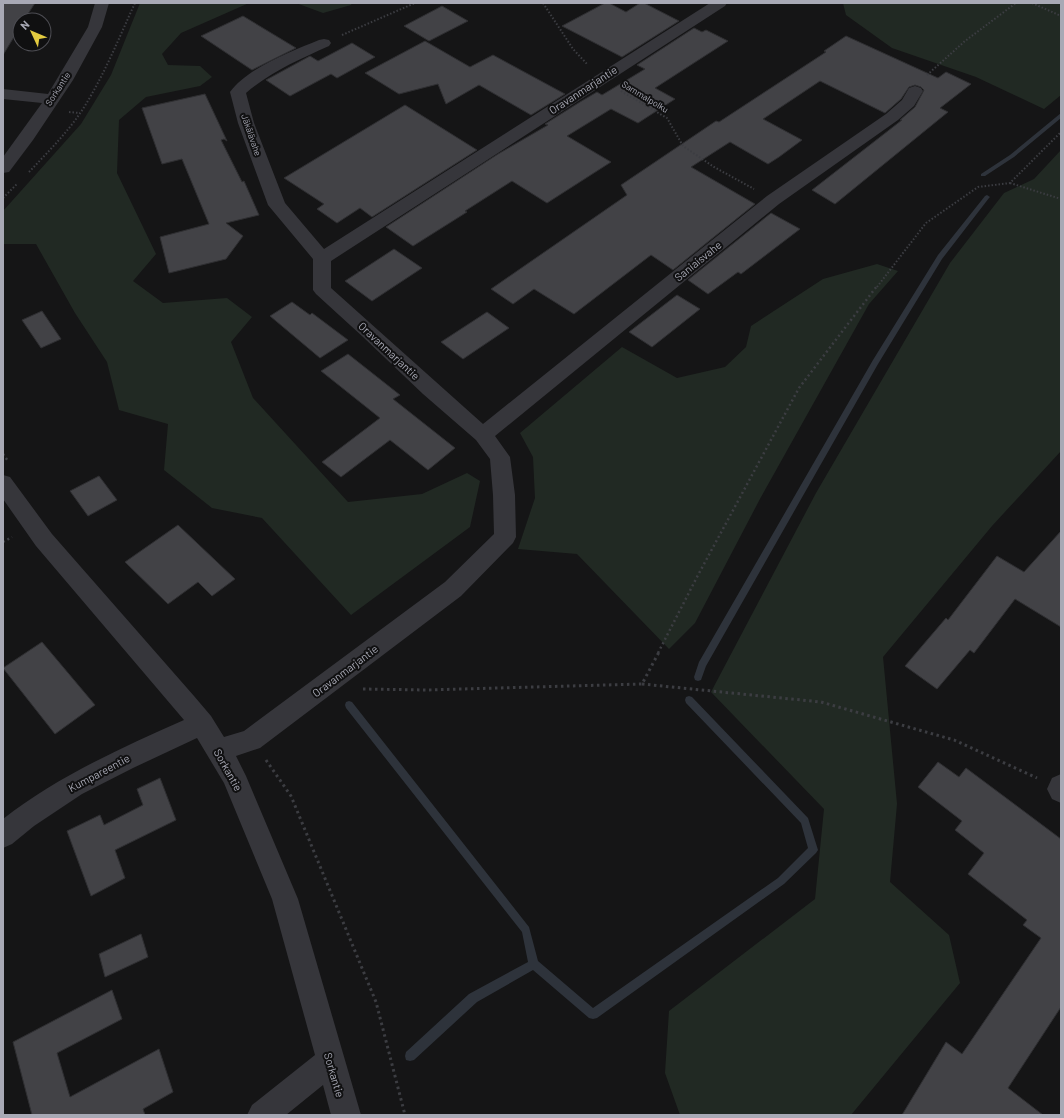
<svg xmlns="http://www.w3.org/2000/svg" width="1064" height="1118" font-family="Barlow,sans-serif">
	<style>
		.green { fill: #212923 }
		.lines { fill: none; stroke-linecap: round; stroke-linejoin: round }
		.stream { fill: #2e333b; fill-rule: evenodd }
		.building { fill: #424246; stroke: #2f2f32 }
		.path-far2 { stroke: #3c3d42; stroke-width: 2; stroke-dasharray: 1.5 2; stroke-linecap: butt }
		.path-far1 { stroke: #3c3d42; stroke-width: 2.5; stroke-dasharray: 2 3; stroke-linecap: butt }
		.path { stroke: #3c3d42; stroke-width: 3; stroke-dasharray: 2.5 3.5; stroke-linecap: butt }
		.minor { fill: #36363b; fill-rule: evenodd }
		.labels { text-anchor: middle; stroke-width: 4; stroke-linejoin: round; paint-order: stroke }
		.far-street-label { font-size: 9px; fill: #a8a9b5; stroke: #101011 }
		.street-label { font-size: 11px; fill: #a8a9b5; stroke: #101011 }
	</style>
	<rect width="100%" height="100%" fill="#151516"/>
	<!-- green -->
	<g class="green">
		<polygon points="140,3 249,3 181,33 162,54 168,65 200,66 212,77 200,86 146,97 119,120 117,173 156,254 133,281 163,303 227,298 252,317 231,342 253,398 348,502 422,494 467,473 480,481 470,527 351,615 262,518 212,508 164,470 168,424 119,410 107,362 75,313 36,244 3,244 3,211 81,124 111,75"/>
		<polygon points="296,3 352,3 351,5 323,13"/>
		<polygon points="843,3 1061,3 1061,95 1044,109 976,77 892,48 846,15"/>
		<polygon points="1061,150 1061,451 992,526 883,657 897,804 890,882 949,935 960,983 851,1115 680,1115 665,1073 669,1011 815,899 824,809 711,692 816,493 950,263 1004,193 1034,179"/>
		<polygon points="877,264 898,271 869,304 761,497 695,623 669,649 577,554 518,549 535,498 533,457 520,433 622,347 677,378 725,367 746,347 751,326 823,279"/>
	</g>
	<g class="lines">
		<!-- stream -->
		<g class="stream">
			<polygon points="1061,113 1061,118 1014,157 985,176 981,176 981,174 1010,155"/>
			<polygon points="987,195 990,197 989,198 942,259 878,364 706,666 701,680 698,681 695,680 694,677 699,662 873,360 938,255 985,196"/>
			<polygon points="689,696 692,697 808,818 818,850 816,853 784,884 597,1018 593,1019 589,1018 533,970 477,1002 414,1060 410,1061 406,1060 405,1056 406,1052 469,994 528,962 522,932 346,708 345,705 346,702 349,701 352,702 529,927 538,961 593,1008 778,878 808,848 801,823 686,703 685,700 686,697"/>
		</g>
	</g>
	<!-- building -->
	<g class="building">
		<polygon points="3,3 35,3 24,20 20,20 20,27 3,55"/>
		<polygon points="605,3 609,3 626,12 640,3 644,3 679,21 622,57 562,26"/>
		<polygon points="442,6 468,21 429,41 404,26"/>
		<polygon points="243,16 296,48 252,70 201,36"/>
		<polygon points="694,28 702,32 706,30 728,41 655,88 675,99 638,123 611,109 567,136 611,162 547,203 512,181 465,211 467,212 413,246 386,227 498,154 548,125 545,124 580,102 597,92 602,95 645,69 637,65"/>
		<polygon points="846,36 938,78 946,72 971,84 940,108 948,112 835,204 812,190 902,120 900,120 915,107 924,90 921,87 915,85 909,87 901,99 885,113 820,81 763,119 802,140 779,157 768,164 730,142 691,167 755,204 673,270 651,255 574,314 534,289 513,304 491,289 627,195 621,185 716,121 719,122 826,52 824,51"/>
		<polygon points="425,41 470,67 493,55 565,94 531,115 479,85 446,104 438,84 399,94 365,73"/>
		<polygon points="352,43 375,57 337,78 331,74 290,96 266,80 310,56 318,61"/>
		<polygon points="205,94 227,141 224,139 221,140 242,182 244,181 259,215 226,223 243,236 226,259 169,273 160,237 209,224 182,159 162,164 142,108"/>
		<polygon points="405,105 477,150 372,217 360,208 337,223 317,209 324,204 284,178"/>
		<polygon points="771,213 800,229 741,274 738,272 708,294 688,280"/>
		<polygon points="394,249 422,268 372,301 345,281"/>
		<polygon points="677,295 700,309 652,347 629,332"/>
		<polygon points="292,302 310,315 312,313 348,340 320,358 270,316"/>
		<polygon points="42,311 61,339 41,348 22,320"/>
		<polygon points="487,312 509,328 463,359 441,342"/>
		<polygon points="348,354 400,395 393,399 455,448 428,470 390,440 341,477 322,462 380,418 321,371"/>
		<polygon points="99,476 117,500 88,516 70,491"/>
		<polygon points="178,525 235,579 212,596 198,582 168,604 125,562"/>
		<polygon points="1061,531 1061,627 1015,599 974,653 970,650 937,689 905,666 946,618 948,620 997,556 1024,572"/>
		<polygon points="42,642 95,705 55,734 3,668"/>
		<polygon points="938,762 959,777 966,768 1061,839 1061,1007 1008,1088 1043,1115 902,1115 946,1042 962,1054 1041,938 1023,925 1027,920 968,874 984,853 955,830 962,821 918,787"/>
		<polygon points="160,778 176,820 115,850 125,878 91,896 67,831 100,815 104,825 143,805 137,789"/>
		<polygon points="141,934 148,957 105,977 99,954"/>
		<polygon points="112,990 122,1019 57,1053 70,1097 159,1049 173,1092 143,1109 145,1115 32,1115 13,1042"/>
	</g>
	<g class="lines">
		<!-- path-far2 -->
		<g class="path-far2">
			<polyline points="543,3 573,49 587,64"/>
			<polyline points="1032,3 1061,16"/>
			<polyline points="342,35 415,3"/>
			<polyline points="927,75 965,41 1016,3"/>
			<polyline points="621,91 667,118 683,146 714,167 754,189"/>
			<polyline points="69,112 80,113"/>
			<path d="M29,172C47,153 66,134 81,112C103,78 118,40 135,3"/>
			<polyline points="1010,183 1061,199"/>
			<polyline points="3,198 17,184"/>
			<polyline points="877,287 926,223 978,187 1010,183 1061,132"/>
		</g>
		<!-- path-far1 -->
		<g class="path-far1">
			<polyline points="3,454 8,461"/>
			<polyline points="3,542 12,537"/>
			<polyline points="658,653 697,577 799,388 877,286"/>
		</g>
		<!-- path -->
		<g class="path">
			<polyline points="642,684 821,702 954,740 1037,778"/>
			<polyline points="363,689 427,690 642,684 659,652"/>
			<polyline points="266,760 291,796 376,1002 405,1115"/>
		</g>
		<!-- minor -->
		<g class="minor">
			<polygon points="95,3 109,3 102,27 73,80 33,140 9,172 3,173 3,157 42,103 3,99 3,89 48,94 88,27"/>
			<path d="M710,3H727L725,6L331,261V288L483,424L767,196L886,114L902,100L909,88L915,86L921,88L923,91L914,106L898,120L779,204L495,436L510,457L515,495L516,537L513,543L461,596L260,748L236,756L246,776L298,899L361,1115H331L323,1085L286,1115H247L252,1105L315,1055L272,899L224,783L197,738L133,768L82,794L34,826L12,844L3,848V819C58,776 121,748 184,720L36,546L3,499V475L10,477L52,534L194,696L211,716L224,737L244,731L445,582L494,534L493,495L490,459L476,440L423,394L362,336L316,294L313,290V259L268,205L238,123L230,92C247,68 292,51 319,40L324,39L329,40L331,43L329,46C298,60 272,71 246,93L254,123L285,203L324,249Z"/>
			<polygon points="1061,774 1061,803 1052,799 1047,789 1052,778"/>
		</g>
	</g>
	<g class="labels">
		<!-- far-street labels -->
		<g class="far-street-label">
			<text transform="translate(58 89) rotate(-57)" y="3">Sorkantie</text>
			<text transform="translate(645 97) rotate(31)" y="3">Sammalpolku</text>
			<text transform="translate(251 135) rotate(71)" y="3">Jäkälävahe</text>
		</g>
		<!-- street labels -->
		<g class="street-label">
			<text transform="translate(583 90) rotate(-33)" y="4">Oravanmarjantie</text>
			<text transform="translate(698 261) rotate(-39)" y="4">Saniaisvahe</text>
			<text transform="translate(389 351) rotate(43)" y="4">Oravanmarjantie</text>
			<text transform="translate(345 671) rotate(-37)" y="4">Oravanmarjantie</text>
			<text transform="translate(228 770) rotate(61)" y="4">Sorkantie</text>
			<text transform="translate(99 773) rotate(-28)" y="4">Kumpareentie</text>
			<text transform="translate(334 1075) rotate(74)" y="4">Sorkantie</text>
		</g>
	</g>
	<!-- border -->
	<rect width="1064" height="1118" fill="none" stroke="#a8a9b5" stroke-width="8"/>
	<!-- north arrow -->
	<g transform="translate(32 32) rotate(314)"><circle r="19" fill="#101011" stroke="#4d4d53"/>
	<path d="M0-3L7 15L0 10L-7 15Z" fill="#e3cb40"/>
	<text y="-6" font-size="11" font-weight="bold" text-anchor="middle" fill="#a8a9b5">N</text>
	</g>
</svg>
